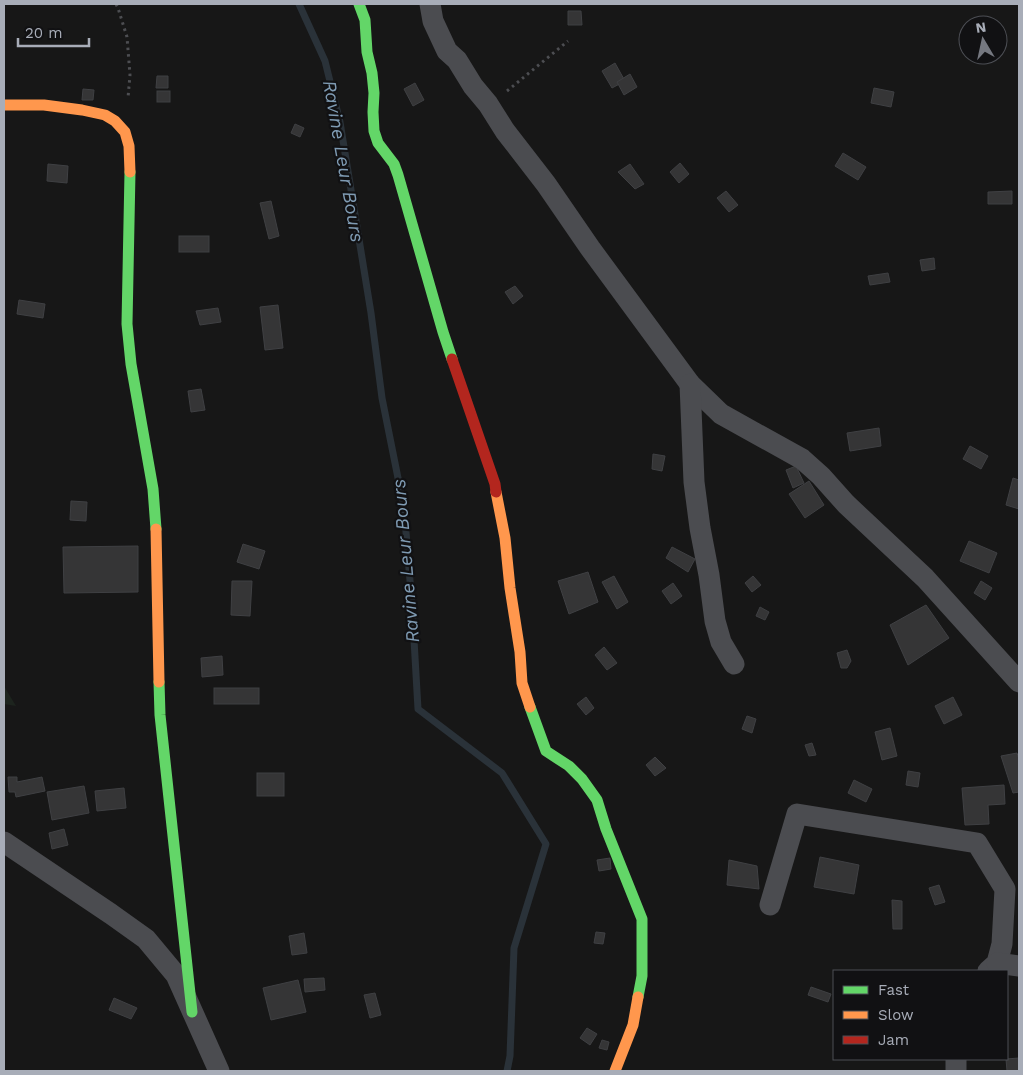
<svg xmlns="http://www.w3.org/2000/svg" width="1023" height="1075" font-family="'Work Sans',sans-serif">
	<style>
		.green { fill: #1d241e }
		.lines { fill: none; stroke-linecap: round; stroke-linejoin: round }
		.stream { stroke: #2a3239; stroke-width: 7 }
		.building { fill: #353536; stroke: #3f4043 }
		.path { stroke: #4d4e52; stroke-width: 3; stroke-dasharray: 2.5 4; stroke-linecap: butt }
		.street { stroke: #4b4c50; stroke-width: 21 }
		.fast { stroke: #63d668; stroke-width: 11 }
		.slow { stroke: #ff974d; stroke-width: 11 }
		.jam { stroke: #b3261e; stroke-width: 11 }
		.labels { text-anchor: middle; stroke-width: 4.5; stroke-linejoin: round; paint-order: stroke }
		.water-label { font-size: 19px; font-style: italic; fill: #7f9bb3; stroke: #111113 }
	</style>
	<rect width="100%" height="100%" fill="#171717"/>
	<!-- green -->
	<polygon class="green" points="4,686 16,706 4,704"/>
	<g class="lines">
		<!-- stream -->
		<polyline class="stream" points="299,4 325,61 340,122 371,313 382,398 404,508 412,605 418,709 502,773 546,844 514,948 510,1056 507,1071"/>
	</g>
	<!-- building -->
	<g class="building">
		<polygon points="568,11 581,11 582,25 568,25"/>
		<polygon points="615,63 625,81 612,88 602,71"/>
		<polygon points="630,74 637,87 624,95 617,82"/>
		<polygon points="157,76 168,76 168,88 156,88"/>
		<polygon points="415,83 424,100 413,106 404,89"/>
		<polygon points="874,88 894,92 891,107 871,103"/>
		<polygon points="83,89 94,90 93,100 82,100"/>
		<rect x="157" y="91" width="13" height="11"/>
		<polygon points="295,124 304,128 300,137 291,133"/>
		<polygon points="843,153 866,167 858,180 835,166"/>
		<polygon points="680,163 689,174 679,183 670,172"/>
		<polygon points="48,164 68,166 67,183 47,181"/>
		<polygon points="630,164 644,184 635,189 618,172"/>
		<polygon points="726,191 738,205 729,212 717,198"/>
		<polygon points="1012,191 1012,204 988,204 988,192"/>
		<polygon points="271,201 279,236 269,239 260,203"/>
		<rect x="179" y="236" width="30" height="16"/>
		<polygon points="934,258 935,269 922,271 920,260"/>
		<polygon points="888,273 890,282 870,285 868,276"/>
		<polygon points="515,286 523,296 513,304 505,292"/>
		<polygon points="19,300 45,304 43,318 17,314"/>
		<polygon points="278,305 283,348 265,350 260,307"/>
		<polygon points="218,308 221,322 200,325 196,311"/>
		<polygon points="201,389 205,410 191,412 188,391"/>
		<polygon points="879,428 881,446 850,451 847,433"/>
		<polygon points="970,446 988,456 981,469 963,459"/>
		<polygon points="653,454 665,456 662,471 652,469"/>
		<polygon points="796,466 804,483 793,488 786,470"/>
		<polygon points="1013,478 1019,480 1019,509 1006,505"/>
		<polygon points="809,481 824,505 805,518 789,494"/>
		<polygon points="71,501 87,502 86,521 70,520"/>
		<polygon points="969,541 997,553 989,573 960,561"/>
		<polygon points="243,544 265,551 259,569 237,562"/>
		<polygon points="138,546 138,592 64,593 63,547"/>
		<polygon points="672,547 695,559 688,572 666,558"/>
		<polygon points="588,572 598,602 569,614 558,581"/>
		<polygon points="614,576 628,602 617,609 602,582"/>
		<polygon points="753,576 761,585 752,592 745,583"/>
		<polygon points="232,581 252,581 250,616 231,615"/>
		<polygon points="981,581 992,588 985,600 974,593"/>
		<polygon points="673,583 682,596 671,604 662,591"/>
		<polygon points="926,605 949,638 908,665 890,625"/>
		<polygon points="760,607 769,612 765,620 756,616"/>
		<polygon points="604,647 617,663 607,670 595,655"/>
		<polygon points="847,650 851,661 847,668 841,668 837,653"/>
		<polygon points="222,656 223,675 202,677 201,658"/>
		<rect x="214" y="688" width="45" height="16"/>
		<polygon points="586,697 594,708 586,715 577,704"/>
		<polygon points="953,697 962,715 944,724 935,706"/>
		<polygon points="747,716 756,719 752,733 742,729"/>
		<polygon points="890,728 897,756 882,760 875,732"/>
		<polygon points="812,743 816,755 809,756 805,745"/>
		<polygon points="1017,753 1019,759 1019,792 1013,793 1001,756"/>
		<polygon points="655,757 666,768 655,776 646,765"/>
		<polygon points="908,771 920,773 918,787 906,785"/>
		<rect x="257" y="773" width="27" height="23"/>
		<polygon points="8,777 17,777 17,782 42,777 45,791 16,797 15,792 9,792"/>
		<polygon points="854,780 872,789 866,802 848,793"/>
		<polygon points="1004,785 1005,804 988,805 989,824 965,825 962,788"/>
		<polygon points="84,786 89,813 52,820 47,792"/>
		<polygon points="124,788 126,808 97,811 95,791"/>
		<polygon points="64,829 68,845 52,849 49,833"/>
		<polygon points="820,857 859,865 854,894 814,887"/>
		<polygon points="610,858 611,869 599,871 597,860"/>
		<polygon points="729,860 757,866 759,889 727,885"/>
		<polygon points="939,885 945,902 935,905 929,888"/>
		<polygon points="892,900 902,901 902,929 893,929"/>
		<polygon points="596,932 605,933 603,944 594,943"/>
		<polygon points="304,933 307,953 292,955 289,936"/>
		<polygon points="324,978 325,990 305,992 304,979"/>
		<polygon points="298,980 306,1012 271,1020 263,988"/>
		<polygon points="811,987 831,994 828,1002 808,995"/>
		<polygon points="375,993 381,1015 370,1018 364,995"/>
		<polygon points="114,998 137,1008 131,1019 109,1010"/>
		<polygon points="587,1028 597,1034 590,1045 580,1038"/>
		<polygon points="602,1040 609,1042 607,1050 599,1048"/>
		<polygon points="1019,1058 1019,1071 1007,1071 1006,1059"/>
	</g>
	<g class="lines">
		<!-- path -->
		<g class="path">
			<polyline points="116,4 118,8 127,37 130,75 128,98"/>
			<polyline points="507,91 568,41"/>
		</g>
		<!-- street -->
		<g class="street">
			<polyline points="430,4 433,21 447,51 457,60 473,86 488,104 505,131 546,184 590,248 690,384 721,414 802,459 821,476 846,504 925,578 1019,682"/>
			<polyline points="690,384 694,482 700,528 709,575 715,621 721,642 734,664"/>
			<polyline points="4,842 111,914 146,939 176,975 219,1071"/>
			<polyline points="770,905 797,814 977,843 1005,889 1002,944 997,963 988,971"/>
			<polyline points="997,963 1019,966"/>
			<polyline points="956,1059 956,1071"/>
		</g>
		<!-- fast -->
		<g class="fast">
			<polyline points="359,4 365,20 367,52 372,73 374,93 373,112 374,131 378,143 394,164 398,175 443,332 452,359"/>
			<polyline points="130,172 127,324 131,364 153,489 156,529"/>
			<polyline points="159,682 160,715 192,1012"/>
			<polyline points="530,707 546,751 569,766 582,779 597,800 606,829 642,919 642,976 638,997"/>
		</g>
		<!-- slow -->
		<g class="slow">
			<polyline points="4,105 44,105 82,110 105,115 115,121 125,132 129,146 130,172"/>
			<polyline points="496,492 505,538 510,588 520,652 522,683 530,707"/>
			<polyline points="156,529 159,682"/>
			<polyline points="615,1071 633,1025 638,997"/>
		</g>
		<!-- jam -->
		<polyline class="jam" points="452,359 495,484 496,492"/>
	</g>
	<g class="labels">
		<!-- water labels -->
		<g class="water-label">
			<text transform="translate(344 161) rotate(80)" y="7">Ravine Leur Bours</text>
			<text transform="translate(405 561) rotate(-95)" y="7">Ravine Leur Bours</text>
		</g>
	</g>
	<!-- border -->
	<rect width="1023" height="1075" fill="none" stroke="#a8adb8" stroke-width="10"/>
	<!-- legend -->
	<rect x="833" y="970" width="175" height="90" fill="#111113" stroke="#4d4f55"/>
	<rect x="843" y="986" width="25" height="8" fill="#63d668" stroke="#4d4f55"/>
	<text x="878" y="995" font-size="15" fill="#a8adb8">Fast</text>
	<rect x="843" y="1011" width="25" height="8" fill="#ff974d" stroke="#4d4f55"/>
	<text x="878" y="1020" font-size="15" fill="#a8adb8">Slow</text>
	<rect x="843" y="1036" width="25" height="8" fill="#b3261e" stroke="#4d4f55"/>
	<text x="878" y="1045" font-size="15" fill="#a8adb8">Jam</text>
	<!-- north arrow -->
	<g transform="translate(983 40) rotate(351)"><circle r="24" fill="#111113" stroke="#4d4f55"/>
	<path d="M0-4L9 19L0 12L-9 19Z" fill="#757880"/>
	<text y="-8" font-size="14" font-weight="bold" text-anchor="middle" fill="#a8adb8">N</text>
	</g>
	<!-- scale -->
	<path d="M18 38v8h71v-8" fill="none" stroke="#a8adb8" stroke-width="2.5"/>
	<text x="25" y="38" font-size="15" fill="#a8adb8" stroke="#111113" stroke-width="4" paint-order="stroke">20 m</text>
</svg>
